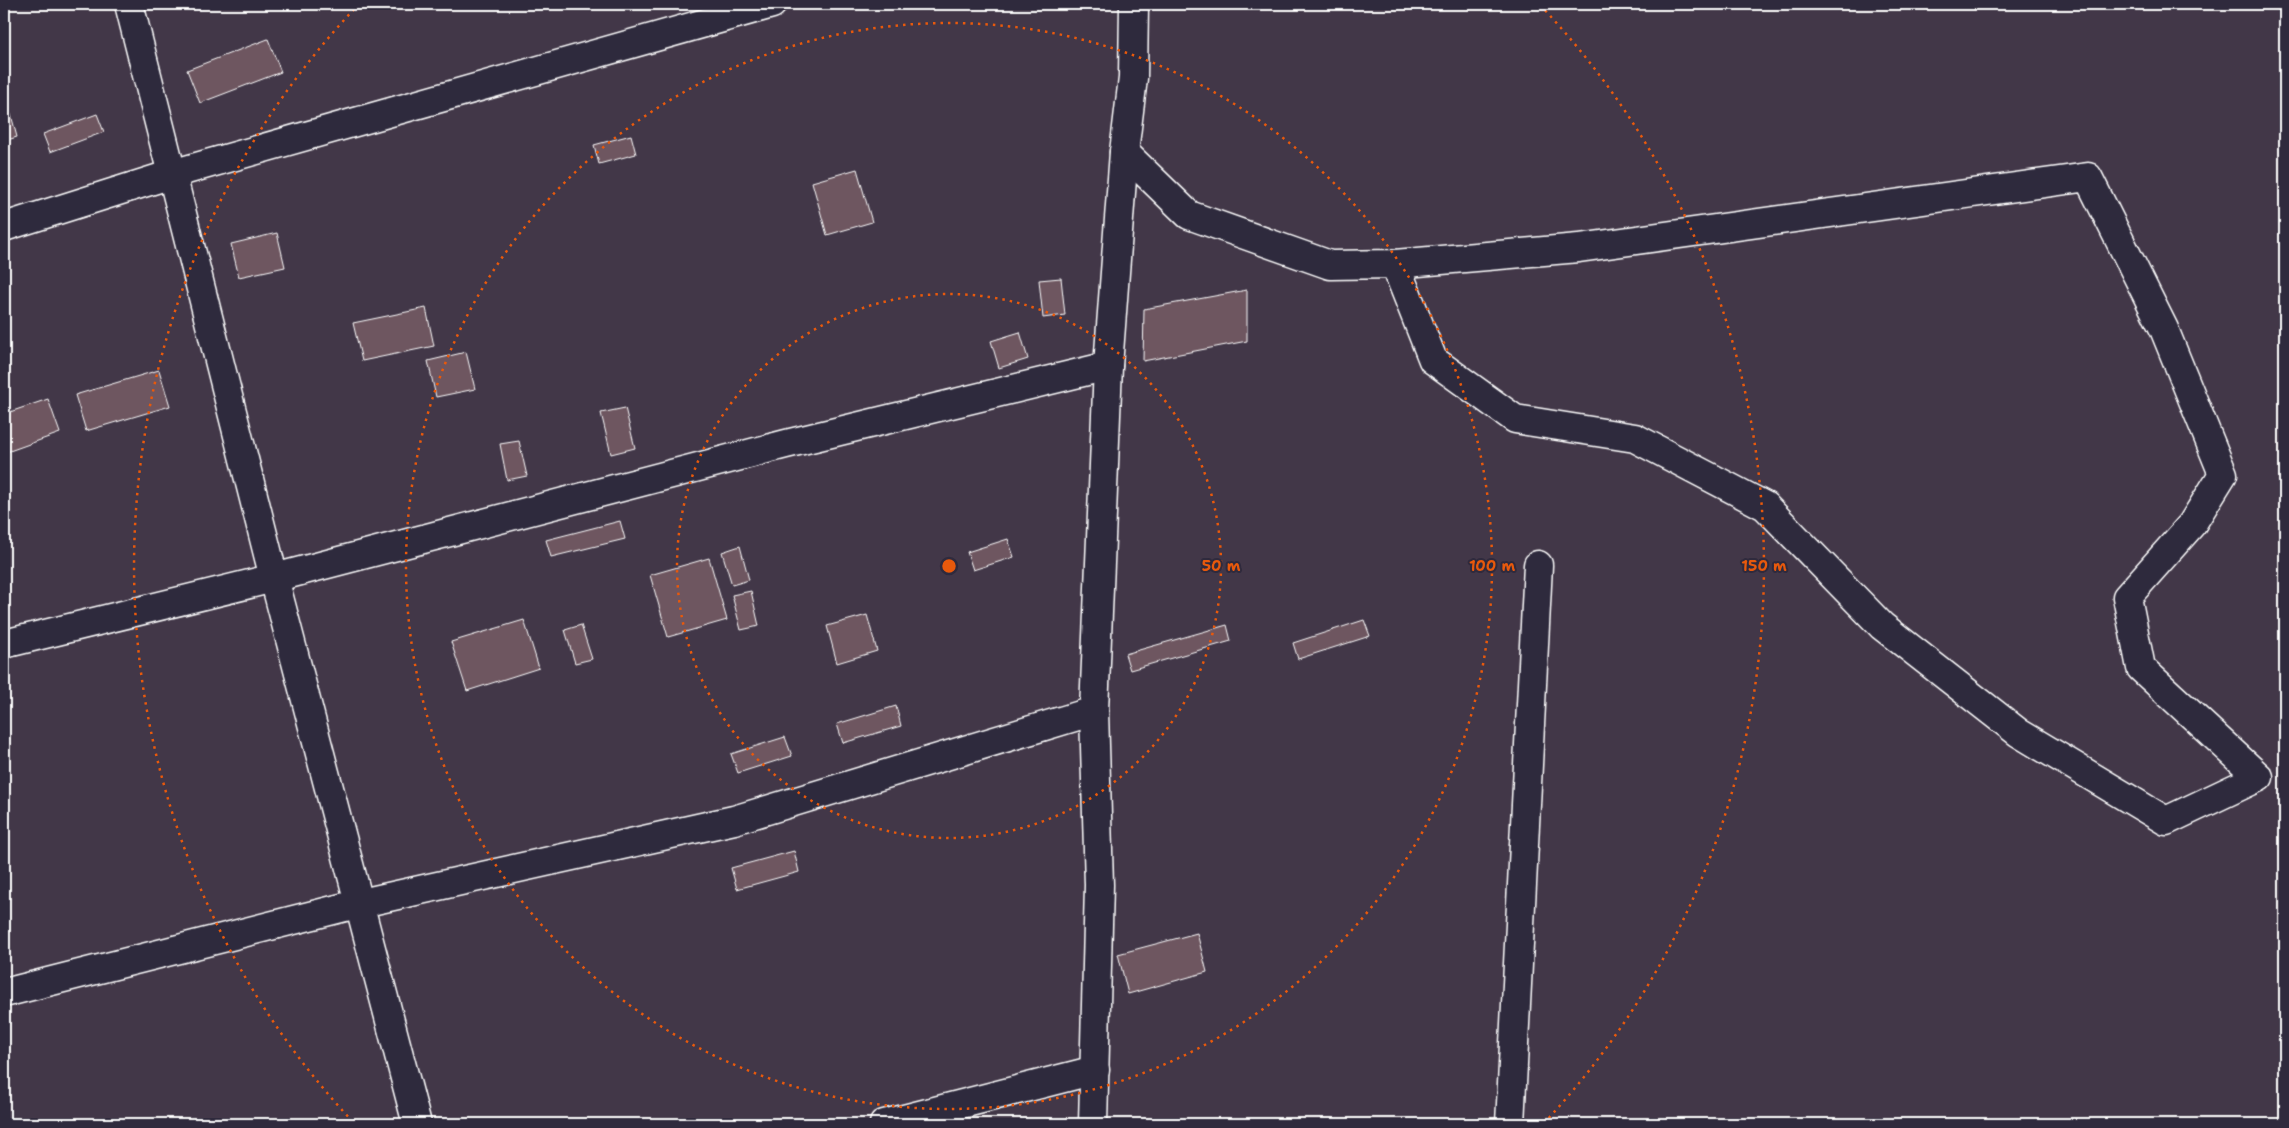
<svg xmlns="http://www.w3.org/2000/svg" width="2289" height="1128" font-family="'Shantell Sans',sans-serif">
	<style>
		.building { fill: #6e5660; stroke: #fff }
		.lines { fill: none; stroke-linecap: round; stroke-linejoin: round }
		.minor-casing { stroke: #fff; stroke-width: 31 }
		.minor { stroke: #2f2a3d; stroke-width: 28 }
		.ring { fill: none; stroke: #e8590c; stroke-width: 2.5; stroke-dasharray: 2.5 5 }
		.centre { fill: #e8590c; stroke: #2f2a3d; stroke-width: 2.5 }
		.ring-label { font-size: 15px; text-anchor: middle; font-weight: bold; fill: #e8590c; stroke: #2f2a3d; stroke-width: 4; stroke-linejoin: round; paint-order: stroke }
	</style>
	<rect width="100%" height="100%" fill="#423748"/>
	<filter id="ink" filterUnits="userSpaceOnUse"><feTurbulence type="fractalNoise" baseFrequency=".02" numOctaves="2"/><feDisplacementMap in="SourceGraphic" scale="10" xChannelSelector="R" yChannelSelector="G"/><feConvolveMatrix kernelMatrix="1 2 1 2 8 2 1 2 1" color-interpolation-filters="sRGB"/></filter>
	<g filter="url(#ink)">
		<!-- building -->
		<g class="building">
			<polygon points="268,39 281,72 200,103 187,70"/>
			<polygon points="4,89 17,137 4,141"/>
			<polygon points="97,114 104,132 50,152 43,134"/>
			<polygon points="631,135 636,154 599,164 594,145"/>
			<polygon points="857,169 872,222 827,235 812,182"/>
			<polygon points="277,233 285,267 239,277 231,244"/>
			<polygon points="1061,278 1065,315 1043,318 1039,280"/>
			<polygon points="1247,290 1247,341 1143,361 1144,309"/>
			<polygon points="426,308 434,346 362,361 353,323"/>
			<polygon points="1020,332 1028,359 999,368 991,341"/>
			<polygon points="466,352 475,389 436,397 428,361"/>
			<polygon points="159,370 170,406 86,431 75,395"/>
			<polygon points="48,399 60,433 4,453 4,414"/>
			<polygon points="625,408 635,448 611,454 601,413"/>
			<polygon points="519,441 527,476 507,480 500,444"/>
			<polygon points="620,521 625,539 551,557 546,540"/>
			<polygon points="1008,539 1014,557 973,570 967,552"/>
			<polygon points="740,546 749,580 732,585 722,552"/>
			<polygon points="709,558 727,620 668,637 650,575"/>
			<polygon points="751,591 759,626 741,630 732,595"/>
			<polygon points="867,615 877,651 837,663 827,626"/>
			<polygon points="524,620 539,668 467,691 451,642"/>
			<polygon points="1364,620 1370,636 1298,659 1293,643"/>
			<polygon points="581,625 592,659 575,663 565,630"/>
			<polygon points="1227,625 1231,641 1130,670 1125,654"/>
			<polygon points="896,706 901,726 843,743 837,724"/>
			<polygon points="785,737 792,756 738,773 731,754"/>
			<polygon points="794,851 799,872 737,889 731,868"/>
			<polygon points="1197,933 1207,972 1128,994 1118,954"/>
		</g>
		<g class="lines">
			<defs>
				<g id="minor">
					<polyline points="129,4 274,578 417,1124"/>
					<polyline points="1124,152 1189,215 1330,265 1395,264 1579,248 2088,177 2164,329 2223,474 2192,524 2127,597 2141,668 2259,777 2166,821 2019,733 1882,626 1765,506 1635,438 1515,419 1433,360 1395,264"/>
					<polyline points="4,227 172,174 772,4"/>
					<polyline points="4,644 274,578 786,444 1108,366"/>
					<polyline points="4,993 357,904 734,820 1094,711"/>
					<polyline points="884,1124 1095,1070"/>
					<polyline points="1093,1124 1099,885 1094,711 1108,366 1124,152 1133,78 1134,4"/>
					<polyline points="1510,1124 1538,565"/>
				</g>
			</defs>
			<!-- minor casing -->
			<use href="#minor" class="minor-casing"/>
			<!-- minor -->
			<use href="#minor" class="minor"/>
		</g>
	</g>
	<!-- distance rings -->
	<g class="ring">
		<circle cx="949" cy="566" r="272"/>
		<circle cx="949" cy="566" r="543"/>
		<path d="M353 1122A815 815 0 0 1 358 5M1540 5A815 815 0 0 1 1545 1122"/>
	</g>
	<circle cx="949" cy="566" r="8" class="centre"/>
	<g class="ring-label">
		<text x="1221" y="571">50 m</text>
		<text x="1492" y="571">100 m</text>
		<text x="1764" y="571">150 m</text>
	</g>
	<!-- margin -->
	<rect width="2289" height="1128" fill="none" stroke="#2f2a3d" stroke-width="20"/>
	<rect x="10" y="10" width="2269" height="1108" fill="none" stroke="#fff" stroke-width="2" filter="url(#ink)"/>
</svg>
